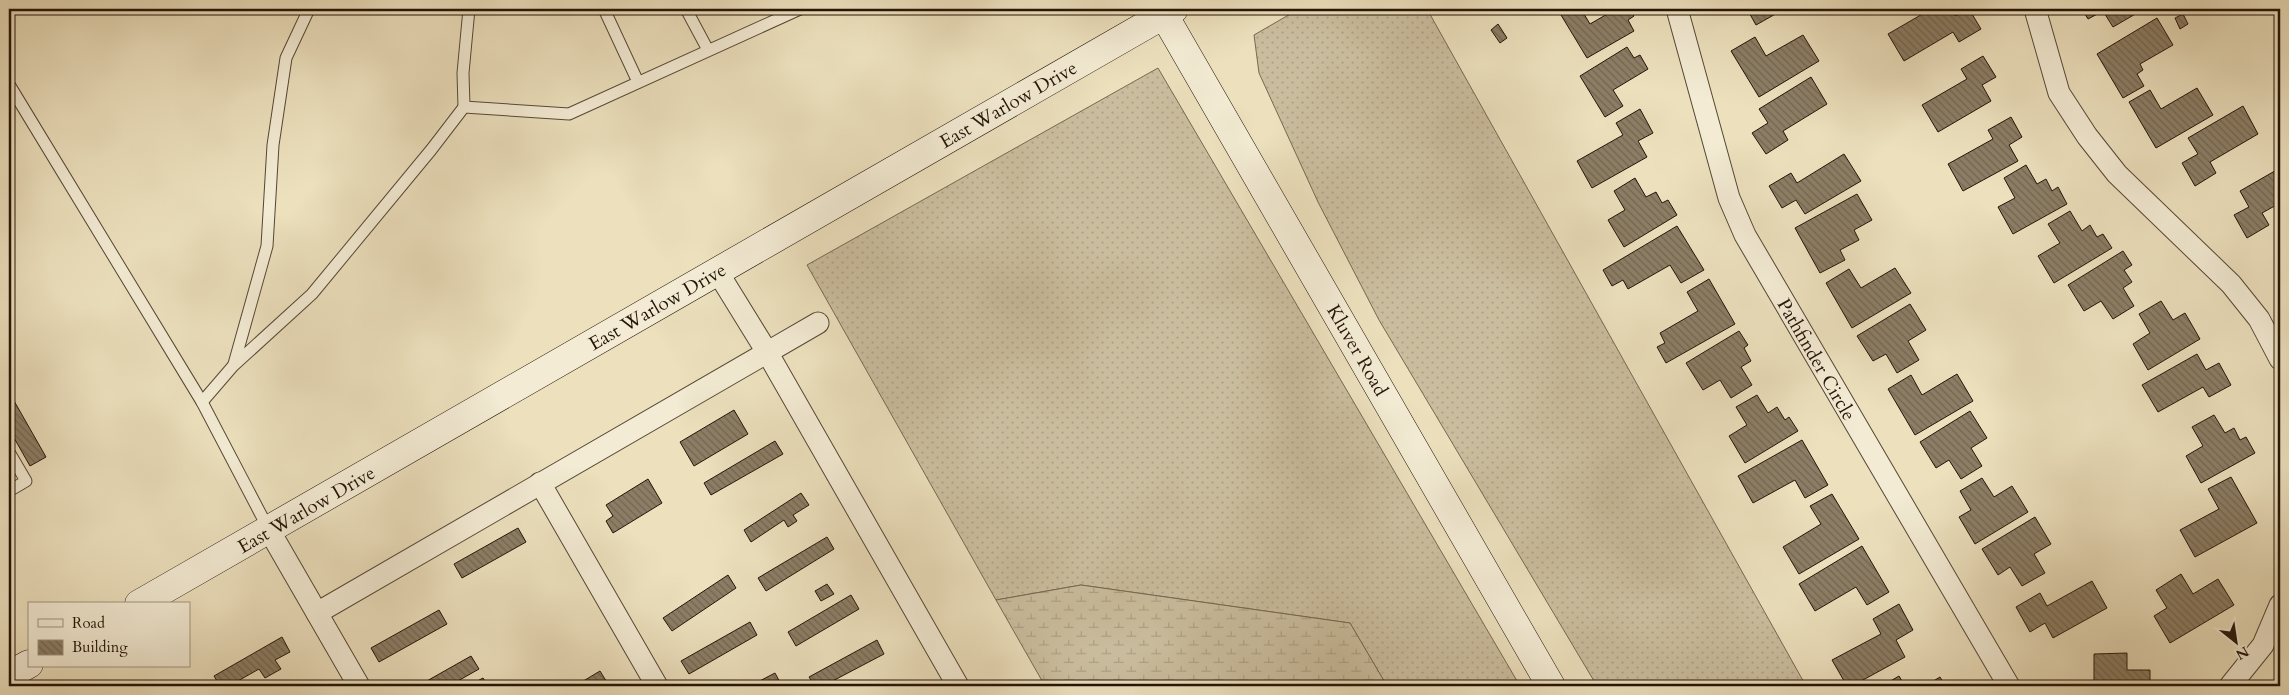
<svg xmlns="http://www.w3.org/2000/svg" width="2289" height="695" font-family="Cardo,serif">
	<style>
		.grass { fill: url(#grass-dots); stroke: #776853 }
		.wetland { fill: url(#wetland-marsh); stroke: #776853 }
		.building { fill: url(#building-back-hatch); stroke: #241408 }
		.lines { fill: none; stroke-linecap: round; stroke-linejoin: round }
		.lane-casing { stroke: #564735; stroke-width: 13 }
		.street-casing { stroke: #564735; stroke-width: 23 }
		.secondary-casing { stroke: #241408; stroke-width: 29 }
		.lane { stroke: #f3ebd4; stroke-width: 11 }
		.street { stroke: #f3ebd4; stroke-width: 21 }
		.secondary { stroke: #f3ebd4; stroke-width: 28 }
		.labels { text-anchor: middle; stroke-width: 4; stroke-linejoin: round; paint-order: stroke }
		.street-label { font-size: 19px; fill: #241408; stroke: #f3ebd4 }
	</style>
	<defs>
		<pattern id="grass-dots" width="8" height="8" patternUnits="userSpaceOnUse" patternTransform="scale(1.25)"><rect width="8" height="8" fill="#cabd9e"/><path d="M2 2h.1M6 6h.1" fill="none" stroke="#ada287" stroke-width="1.8" stroke-linecap="round"/></pattern>
		<pattern id="wetland-marsh" width="20" height="14" patternUnits="userSpaceOnUse" patternTransform="scale(1.25)"><rect width="20" height="14" fill="#cabd9e"/><path d="M1 5h8M5 5V1M11 12h8M15 12V8" fill="none" stroke="#ada287"/></pattern>
		<pattern id="building-back-hatch" width="6" height="6" patternUnits="userSpaceOnUse" patternTransform="scale(1.25)"><rect width="6" height="6" fill="#8c7e66"/><path d="M-1 5l2 2M0 0l6 6M5-1l2 2" fill="none" stroke="#726652"/></pattern>
	</defs>
	<rect width="100%" height="100%" fill="#ece0bd"/>
	<filter id="stains"><feTurbulence type="fractalNoise" baseFrequency=".004" numOctaves="4"/><feColorMatrix values="0 0 0 0 .2 0 0 0 0 .09 0 0 0 0 .02 0 0 0 .5 -.17"/></filter>
	<radialGradient id="worn" r=".72"><stop offset=".6" stop-color="#630" stop-opacity="0"/><stop offset="1" stop-color="#630" stop-opacity=".3"/></radialGradient>
	<!-- grass -->
	<g class="grass">
		<polygon points="1299,9 1427,9 1806,686 1597,686 1379,320 1318,202 1259,73 1254,35"/>
		<polygon points="1158,68 1520,686 1387,686 1350,623 1081,585 996,600 807,265"/>
	</g>
	<!-- wetland -->
	<polygon class="wetland" points="1081,585 1350,623 1387,686 1045,686 996,600"/>
	<!-- building -->
	<g class="building">
		<polygon points="1572,9 1581,9 1590,24 1616,9 1629,9 1634,16 1628,20 1634,31 1587,58 1561,15"/>
		<polygon points="1747,9 1777,9 1779,12 1756,25"/>
		<polygon points="1931,9 1951,9 1955,16 1969,9 1981,29 1959,42 1953,32 1904,61 1888,34"/>
		<polygon points="2082,9 2144,9 2113,27 2103,11 2088,19"/>
		<polygon points="2183,14 2188,24 2180,29 2175,18"/>
		<polygon points="2157,18 2173,45 2140,64 2143,70 2137,74 2144,86 2123,98 2097,54"/>
		<polygon points="1498,24 1507,38 1500,43 1491,30"/>
		<polygon points="1803,35 1819,61 1759,97 1731,51 1755,37 1766,56"/>
		<polygon points="1627,47 1634,58 1640,55 1648,69 1613,90 1623,106 1605,117 1580,76"/>
		<polygon points="1983,56 1996,77 1982,85 1991,101 1938,132 1922,105 1967,79 1961,69"/>
		<polygon points="1811,77 1827,104 1783,131 1788,140 1766,154 1752,133 1768,123 1759,109"/>
		<polygon points="2197,88 2213,115 2156,148 2129,102 2150,90 2161,109"/>
		<polygon points="2243,106 2258,134 2210,162 2216,173 2195,186 2182,163 2198,154 2188,138"/>
		<polygon points="1640,109 1653,133 1638,141 1647,157 1592,188 1577,161 1623,135 1616,123"/>
		<polygon points="2011,117 2022,137 2009,145 2018,161 1963,191 1948,164 1993,139 1988,130"/>
		<polygon points="1844,154 1861,181 1805,214 1796,200 1782,208 1769,186 1791,173 1797,183"/>
		<polygon points="2026,165 2037,184 2046,179 2052,191 2058,187 2067,204 2013,234 1998,207 2015,198 2004,178"/>
		<polygon points="2280,168 2280,203 2262,213 2269,225 2247,238 2234,215 2249,207 2240,191"/>
		<polygon points="1635,178 1646,197 1656,192 1662,203 1668,200 1677,215 1624,247 1608,220 1625,210 1614,191"/>
		<polygon points="1857,194 1872,220 1854,230 1859,240 1840,250 1845,260 1820,273 1795,228"/>
		<polygon points="2070,211 2082,231 2090,225 2097,237 2103,234 2112,248 2054,283 2038,256 2060,243 2048,224"/>
		<polygon points="1677,226 1704,270 1681,283 1670,265 1628,289 1623,280 1612,286 1603,270"/>
		<polygon points="2123,251 2132,265 2124,270 2132,282 2123,288 2134,306 2113,319 2101,301 2084,311 2068,285"/>
		<polygon points="1895,268 1911,293 1852,328 1826,283 1849,269 1861,288"/>
		<polygon points="1709,279 1735,324 1666,363 1657,347 1665,343 1660,333 1698,311 1687,292"/>
		<polygon points="2161,301 2173,320 2185,313 2200,339 2148,370 2133,344 2150,333 2139,314"/>
		<polygon points="1910,304 1926,330 1908,341 1919,360 1897,373 1886,354 1873,361 1857,336"/>
		<polygon points="1739,331 1748,345 1744,348 1751,361 1741,367 1752,385 1731,398 1720,380 1703,390 1686,363"/>
		<polygon points="2197,354 2206,370 2219,363 2231,385 2209,397 2203,387 2158,412 2142,385"/>
		<polygon points="1957,374 1973,401 1915,435 1888,389 1911,375 1922,395"/>
		<polygon points="9,392 46,457 30,466 9,429"/>
		<polygon points="1757,395 1768,413 1777,407 1785,420 1789,417 1798,431 1745,463 1729,436 1747,425 1736,407"/>
		<polygon points="734,410 748,434 694,466 680,442"/>
		<polygon points="1970,411 1987,438 1971,448 1982,466 1961,479 1949,460 1936,468 1920,442"/>
		<polygon points="2214,415 2225,433 2234,428 2240,440 2246,437 2255,453 2201,483 2186,456 2203,446 2192,427"/>
		<polygon points="1802,440 1828,485 1805,498 1795,480 1753,503 1738,476"/>
		<polygon points="775,441 783,454 711,495 704,483"/>
		<polygon points="2231,477 2257,523 2195,557 2180,530 2219,509 2208,489"/>
		<polygon points="1982,478 1994,497 2012,486 2028,512 1975,544 1959,517 1971,510 1960,491"/>
		<polygon points="648,479 662,503 613,533 606,521 613,516 606,505"/>
		<polygon points="801,493 809,505 793,515 797,521 788,527 784,520 751,542 744,530"/>
		<polygon points="1832,494 1859,539 1799,574 1783,547 1821,524 1810,506"/>
		<polygon points="2035,517 2051,544 2034,554 2045,573 2022,586 2010,567 1998,575 1982,549"/>
		<polygon points="518,528 526,542 462,578 454,564"/>
		<polygon points="827,537 834,549 766,591 758,578"/>
		<polygon points="1862,546 1889,592 1867,605 1856,587 1815,611 1799,584"/>
		<polygon points="2181,574 2193,594 2218,579 2234,605 2170,643 2154,616 2167,608 2156,590"/>
		<polygon points="728,575 736,588 672,631 663,618"/>
		<polygon points="2092,581 2107,608 2053,638 2045,623 2030,632 2016,607 2040,593 2047,606"/>
		<polygon points="827,584 834,594 821,601 815,591"/>
		<polygon points="851,595 859,609 796,646 788,632"/>
		<polygon points="1899,604 1913,630 1896,640 1905,657 1852,686 1847,686 1832,660 1881,634 1873,619"/>
		<polygon points="439,610 447,624 379,662 371,648"/>
		<polygon points="750,622 757,635 689,674 681,661"/>
		<polygon points="282,637 290,652 275,660 281,669 265,678 259,669 229,686 220,686 214,676"/>
		<polygon points="877,640 884,654 823,686 815,686 809,677"/>
		<polygon points="2127,653 2127,670 2150,670 2150,686 2094,686 2094,654"/>
		<polygon points="471,656 479,669 449,686 418,686"/>
		<polygon points="600,671 608,684 603,686 575,686"/>
		<polygon points="775,673 782,686 750,686"/>
		<polygon points="1899,676 1905,686 1882,686"/>
		<polygon points="1940,677 1945,686 1925,686"/>
		<polygon points="483,678 488,686 471,686 470,685"/>
	</g>
	<g class="lines">
		<defs>
			<g id="lane">
				<polyline points="604,9 638,82"/>
				<polyline points="686,9 708,50"/>
				<polyline points="10,86 202,402 269,530"/>
				<polyline points="464,107 463,73 469,9"/>
				<polyline points="234,364 267,246 273,145 286,58 309,9"/>
				<polyline points="202,402 233,366 312,294 431,150 464,107 569,114 800,9"/>
				<polyline points="9,452 26,481 9,491"/>
			</g>
			<g id="street">
				<polyline points="1677,9 1729,198 1745,235 2009,686"/>
				<polyline points="2035,9 2059,93 2087,136 2117,174 2231,284 2259,319 2280,359"/>
				<polyline points="717,271 767,352 958,686"/>
				<polyline points="540,483 657,686"/>
				<polyline points="269,530 359,686"/>
				<polyline points="317,613 818,323"/>
				<polyline points="2230,686 2263,645 2280,605"/>
			</g>
			<g id="secondary">
				<polyline points="1164,15 1551,686"/>
				<polyline points="139,604 1174,9"/>
				<polyline points="9,675 29,664"/>
			</g>
		</defs>
		<!-- lane casing -->
		<use href="#lane" class="lane-casing"/>
		<!-- street casing -->
		<use href="#street" class="street-casing"/>
		<!-- secondary casing -->
		<use href="#secondary" class="secondary-casing"/>
		<!-- lane -->
		<use href="#lane" class="lane"/>
		<!-- street -->
		<use href="#street" class="street"/>
		<!-- secondary -->
		<use href="#secondary" class="secondary"/>
	</g>
	<g class="labels">
		<!-- street labels -->
		<g class="street-label">
			<text transform="translate(1008 104) rotate(-30)" y="7">East Warlow Drive</text>
			<text transform="translate(657 306) rotate(-30)" y="7">East Warlow Drive</text>
			<text transform="translate(1358 350) rotate(60)" y="7">Kluver Road</text>
			<text transform="translate(1817 359) rotate(60)" y="7">Pathfinder Circle</text>
			<text transform="translate(306 509) rotate(-30)" y="7">East Warlow Drive</text>
		</g>
	</g>
	<!-- margin -->
	<rect width="2289" height="695" fill="none" stroke="#ece0bd" stroke-width="30"/>
	<rect x="10" y="10" width="2269" height="675" fill="none" stroke="#241408" stroke-width="2.5"/>
	<rect x="15" y="15" width="2259" height="665" fill="none" stroke="#241408"/>
	<!-- legend -->
	<rect x="28" y="602" width="162" height="65" fill="#f3ebd4" stroke="#a09582"/>
	<rect x="38" y="619" width="25" height="8" fill="#f3ebd4" stroke="#a09582"/>
	<text x="72" y="628" font-size="15" fill="#241408">Road</text>
	<rect x="38" y="640" width="25" height="15" fill="url(#building-back-hatch)" stroke="#a09582"/>
	<text x="72" y="652" font-size="15" fill="#241408">Building</text>
	<!-- north arrow -->
	<g transform="translate(2236 642) rotate(150)" stroke="#f3ebd4" stroke-width="4" paint-order="stroke">
	<path d="M0-4L9 19L0 12L-9 19Z" fill="#241408"/>
	<text y="-8" font-size="14" font-weight="bold" text-anchor="middle" fill="#241408">N</text>
	</g>
	<rect width="100%" height="100%" filter="url(#stains)"/>
	<rect width="100%" height="100%" fill="url(#worn)"/>
</svg>
